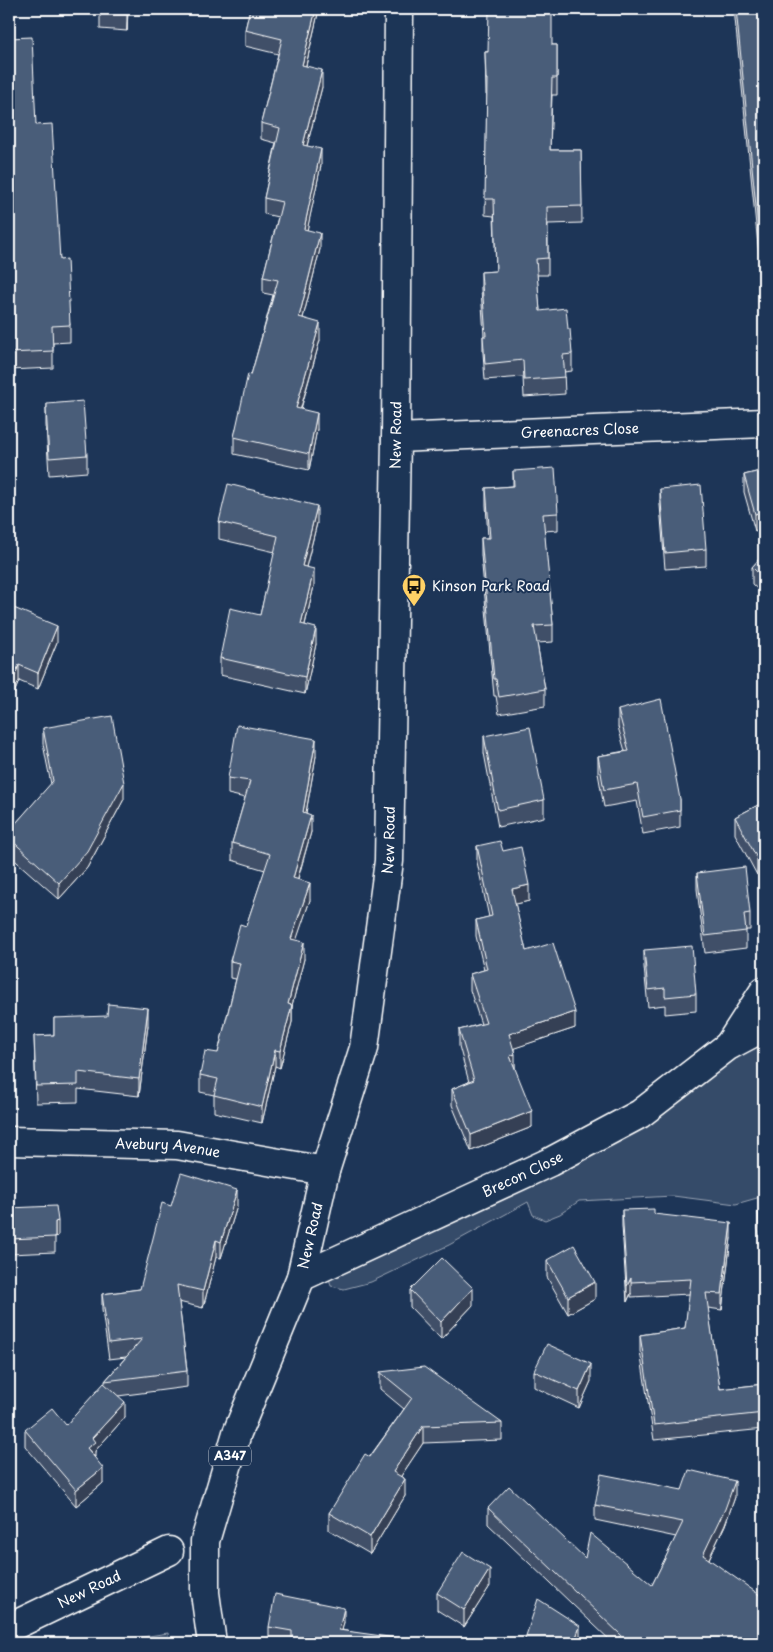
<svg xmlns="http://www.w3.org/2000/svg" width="773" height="1652" font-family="'Playpen Sans',sans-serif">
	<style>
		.green { fill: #364b69; stroke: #9aa5b4 }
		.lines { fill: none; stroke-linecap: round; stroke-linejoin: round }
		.street-casing { stroke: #fff; stroke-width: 31 }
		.primary-casing { stroke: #fff; stroke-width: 31 }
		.street { stroke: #1d3557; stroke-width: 28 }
		.primary { stroke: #1d3557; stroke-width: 28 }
		.wall { fill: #405068; stroke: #fff }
		.shaded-wall { fill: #344155; stroke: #fff }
		.building { fill: #4a5d79; stroke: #fff }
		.labels { text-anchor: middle; stroke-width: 4; stroke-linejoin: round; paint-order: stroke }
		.shield { fill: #1d3557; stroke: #bbc2cd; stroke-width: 1 }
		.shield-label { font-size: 12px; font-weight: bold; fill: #fff }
		.street-label { font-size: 14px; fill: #fff; stroke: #1d3557 }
		.poi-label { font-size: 14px; fill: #fff; stroke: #1d3557; text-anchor: start }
	</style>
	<rect width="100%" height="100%" fill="#1d3557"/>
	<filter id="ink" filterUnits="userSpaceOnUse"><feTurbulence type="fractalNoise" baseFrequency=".02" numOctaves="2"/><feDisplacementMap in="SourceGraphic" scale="10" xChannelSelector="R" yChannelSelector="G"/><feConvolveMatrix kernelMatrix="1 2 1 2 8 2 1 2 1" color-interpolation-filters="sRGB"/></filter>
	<g filter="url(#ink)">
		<!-- green -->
		<g class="green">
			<polygon points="764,1018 764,1196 736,1204 673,1196 579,1201 560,1214 545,1220 533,1215 528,1202 449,1245 371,1282 344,1289 331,1286 329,1278 480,1202"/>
			<polygon points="168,1633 169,1643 131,1643 130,1639"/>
		</g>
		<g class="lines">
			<defs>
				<g id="street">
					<path id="s1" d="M396,438L764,423"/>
					<polyline points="729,1045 764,991"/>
					<path id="s2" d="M9,1141L177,1145L325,1171"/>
					<path id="s3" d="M301,1277L550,1162L640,1114L728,1046L764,1027"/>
					<path id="s4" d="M9,1628L169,1551"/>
				</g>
				<g id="primary">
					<path id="s5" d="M212,1643L205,1593V1541L237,1433L301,1277L325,1171L364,1048L389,861L396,438L399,9"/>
				</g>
			</defs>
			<!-- street casing -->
			<use href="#street" class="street-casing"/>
			<!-- primary casing -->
			<use href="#primary" class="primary-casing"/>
			<!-- street -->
			<use href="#street" class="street"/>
			<!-- primary -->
			<use href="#primary" class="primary"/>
		</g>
		<!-- wall -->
		<g class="wall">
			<polygon points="100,9 128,9 127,31 100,29"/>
			<polygon points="250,9 319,9 306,66 322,87 307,146 321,165 307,230 320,249 303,318 320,340 301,409 317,429 309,470 234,454 234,437 273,295 263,293 263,277 278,217 264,214 264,198 276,143 261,139 261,123 278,54 245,46 245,30"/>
			<polygon points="734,9 764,9 764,329 759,282 759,266 760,265"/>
			<polygon points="9,38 36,125 60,260 70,325 70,342 53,343 53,368 9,370 9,300 10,300 9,284"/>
			<polygon points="552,45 557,45 557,95 552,95 550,150 581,150 582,223 548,224 548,275 537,275 540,311 568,329 572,354 572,371 564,372 565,394 524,397 523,377 485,380 483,353 483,336 484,336 481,289 481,272 496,271 494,216 485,215 487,95 486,95 485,52"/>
			<polygon points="47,404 87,455 87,472 49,475 46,425 46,408 47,408"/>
			<polygon points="764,470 755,531 744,492 744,475"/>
			<polygon points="513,471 558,513 558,530 544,531 553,625 553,642 537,643 545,689 545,706 499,714 496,696 494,696 481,555 481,538 488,538 486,505 486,488 513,486"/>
			<polygon points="660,489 706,549 706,566 665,569 660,505"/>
			<polygon points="219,522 317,523 306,567 314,586 305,625 316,644 305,694 220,675 220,658 260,615 275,552 219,539"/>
			<polygon points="764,554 764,595 752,584 752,567"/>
			<polygon points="9,606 57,642 38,689 19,681 10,703 9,703"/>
			<polygon points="618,710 680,799 680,827 643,834 637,801 604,807 598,773 598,756 625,751 618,727"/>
			<polygon points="43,728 124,799 87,868 59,899 9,855 9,831 51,784 43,744"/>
			<polygon points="484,736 544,800 544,817 498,827 484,753"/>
			<polygon points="316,756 306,813 311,832 298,879 310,900 296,940 304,959 292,1005 292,1022 280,1068 275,1066 262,1123 214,1112 214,1095 200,1092 200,1075 218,1053 236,979 230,978 230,961 246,926 265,870 232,860 232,843 245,798 228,794 228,778"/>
			<polygon points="764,802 757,875 735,834 735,817"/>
			<polygon points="477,846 503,851 529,901 515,904 526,951 575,1028 514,1048 515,1070 532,1127 471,1151 452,1105 452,1089 469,1082 459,1046 459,1030 481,1024 470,990 470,974 484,970 476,936 476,920 489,917 477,862"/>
			<polygon points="697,873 750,913 750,930 746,930 746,948 705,953 697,889"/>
			<polygon points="644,950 696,994 696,1011 665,1014 665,1005 648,1007 644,967"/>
			<polygon points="54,1018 148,1025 139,1096 78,1089 78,1102 36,1103 34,1036 54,1035"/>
			<polygon points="171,1206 237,1206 221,1258 216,1257 203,1308 179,1302 187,1371 187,1387 118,1396 125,1417 95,1451 94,1457 103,1483 76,1506 25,1446 25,1430 66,1425 105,1383 105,1381 126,1357 109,1359 102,1310 102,1294 140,1289"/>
			<polygon points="9,1208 58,1236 55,1236 55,1252 9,1254"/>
			<polygon points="622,1210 654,1214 731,1238 722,1310 708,1308 720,1389 764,1384 764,1429 654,1440 640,1351 640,1335 685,1328 690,1294 631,1297 631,1293 627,1302 622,1226"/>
			<polygon points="764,1211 764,1262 758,1229 758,1212"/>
			<polygon points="547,1260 595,1299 568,1314 547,1277"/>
			<polygon points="410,1290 473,1305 441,1339 410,1307"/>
			<polygon points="534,1371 591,1381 579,1408 534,1387"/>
			<polygon points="380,1372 502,1423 502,1440 423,1443 401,1476 405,1496 370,1554 329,1530 329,1513 404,1409 380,1389"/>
			<polygon points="682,1490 735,1497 725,1525 709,1559 764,1643 613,1643 488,1524 488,1508 585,1558 652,1585 676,1537 595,1520 595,1505"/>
			<polygon points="490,1586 464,1627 437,1610 437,1593"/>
			<polygon points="344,1622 342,1630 403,1643 279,1643 269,1641 269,1627"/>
		</g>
		<!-- shaded-wall -->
		<g class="shaded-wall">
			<polygon points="127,9 128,9 127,31"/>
			<polygon points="316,9 319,9 302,82 302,65"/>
			<polygon points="322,70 322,87 303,161 303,145"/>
			<polygon points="321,149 321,165 304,245 304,229"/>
			<polygon points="320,233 320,249 299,334 299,317"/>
			<polygon points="320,323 320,340 296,425 296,408"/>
			<polygon points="317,413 317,429 309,470 309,454"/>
			<polygon points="317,506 317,523 302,583 302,566"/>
			<polygon points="764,511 764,528 755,531 755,514"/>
			<polygon points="314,569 314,586 301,641 301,624"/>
			<polygon points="57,626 57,642 38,689 38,673"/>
			<polygon points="316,628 316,644 305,694 305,677"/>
			<polygon points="19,665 19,681 10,703 10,687"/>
			<polygon points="316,739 316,756 303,829 303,812"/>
			<polygon points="124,783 124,799 87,868 59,899 59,883"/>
			<polygon points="311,815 311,832 293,895 293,878"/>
			<polygon points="764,855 764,872 757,875 757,858"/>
			<polygon points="310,883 310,900 291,956 291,939"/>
			<polygon points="529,885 529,901 512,905 512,889"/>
			<polygon points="304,942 304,959 288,1021 288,1004"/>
			<polygon points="292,1005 292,1022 280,1068 280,1051"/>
			<polygon points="148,1008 148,1025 139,1096 139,1079"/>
			<polygon points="575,1012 575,1028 509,1050 509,1034"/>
			<polygon points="275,1050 275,1066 262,1123 262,1107"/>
			<polygon points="515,1054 515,1070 510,1056"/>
			<polygon points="532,1111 532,1127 471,1151 471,1135"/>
			<polygon points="237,1190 237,1206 221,1258 221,1242"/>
			<polygon points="58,1221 58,1236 55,1237 55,1222"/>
			<polygon points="731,1223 731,1238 722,1310 722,1294"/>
			<polygon points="216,1240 216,1257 203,1308 203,1291"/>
			<polygon points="631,1278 631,1293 627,1302 627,1286"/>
			<polygon points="595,1282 595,1299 568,1314 568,1297"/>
			<polygon points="473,1288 473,1305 441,1339 441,1322"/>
			<polygon points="591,1364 591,1381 579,1408 579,1391"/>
			<polygon points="125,1402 125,1417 95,1451 95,1457 87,1448 92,1438"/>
			<polygon points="423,1426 423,1443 393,1488 393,1472"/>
			<polygon points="103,1468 103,1483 76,1506 76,1490"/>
			<polygon points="405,1479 405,1496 370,1554 370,1537"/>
			<polygon points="735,1481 735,1497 725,1525 703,1571 703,1555"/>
			<polygon points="490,1569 490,1586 464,1627 464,1610"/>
			<polygon points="344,1608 344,1622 339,1643 339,1630"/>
			<polygon points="580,1626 580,1643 574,1643"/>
		</g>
		<!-- building -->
		<g class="building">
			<polygon points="100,9 127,9 127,14 100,13"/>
			<polygon points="250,9 316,9 302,65 322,70 303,145 321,149 304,229 320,233 299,317 320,323 296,408 317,413 309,454 234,437 248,374 251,375 278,280 263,277 282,202 264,198 280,128 261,123 282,39 245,30"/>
			<polygon points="489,9 552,9 552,45 557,45 557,78 552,78 550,150 581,150 582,206 547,207 548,258 536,259 540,311 566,308 568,329 570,329 572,354 563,355 565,377 524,380 523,360 485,364 483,336 486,336 481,272 496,271 494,199 485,199 487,79 486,79 485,52 488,52"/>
			<polygon points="736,9 764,9 764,312 759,266 762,265"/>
			<polygon points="32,37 36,125 52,124 60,260 67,259 70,325 52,326 53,351 9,353 9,300 11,300 9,267 9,38"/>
			<polygon points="83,401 87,455 49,458 46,408 47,408 47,404"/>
			<polygon points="555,468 558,513 543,514 553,625 534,626 545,689 499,697 496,679 494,679 481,538 490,538 486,488 514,486 513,471"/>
			<polygon points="764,470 764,511 755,514 744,475"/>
			<polygon points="228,484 317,506 302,566 314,569 301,624 316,628 305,677 220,658 230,608 260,615 278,536 219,522"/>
			<polygon points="701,485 706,549 665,553 660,489"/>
			<polygon points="764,554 764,579 752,567"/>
			<polygon points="9,606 57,626 38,673 19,665 10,687 9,687"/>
			<polygon points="661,699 680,799 680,810 643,817 637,784 604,790 598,756 629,751 618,710"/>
			<polygon points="112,716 124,783 87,851 59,883 9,838 9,831 53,781 43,728"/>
			<polygon points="237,725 316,739 303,812 311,815 293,878 310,883 291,939 304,942 288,1004 292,1005 280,1051 275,1050 262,1107 214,1095 218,1079 200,1075 205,1051 218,1053 240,963 230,961 240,924 246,926 270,854 232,843 250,781 228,778"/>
			<polygon points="530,727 544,800 498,810 484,736"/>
			<polygon points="764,802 764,855 757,858 735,817"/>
			<polygon points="500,841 503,851 521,847 529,885 512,889 526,951 553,943 575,1012 509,1034 515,1054 510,1056 532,1111 471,1135 452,1089 474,1080 459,1030 486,1023 470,974 487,969 476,920 492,916 477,846"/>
			<polygon points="745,867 750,913 744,914 746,931 705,936 697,873"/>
			<polygon points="692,946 696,994 665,997 665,988 648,990 644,950"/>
			<polygon points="108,1004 148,1008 139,1079 78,1072 78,1085 36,1086 34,1036 54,1035 54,1018 107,1016"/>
			<polygon points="181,1173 237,1190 221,1242 216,1240 203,1291 177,1285 187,1371 105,1381 142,1339 109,1343 102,1294 140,1289 162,1203 171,1206"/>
			<polygon points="56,1206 58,1221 55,1222 55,1237 9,1239 9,1208"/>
			<polygon points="654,1209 654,1214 731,1223 722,1294 706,1293 720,1389 764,1384 764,1413 654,1425 640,1335 685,1328 691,1279 631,1282 631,1278 627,1286 622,1210"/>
			<polygon points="764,1211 764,1245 758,1212"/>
			<polygon points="574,1245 595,1282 568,1297 547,1260"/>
			<polygon points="442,1258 473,1288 441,1322 410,1290"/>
			<polygon points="547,1344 591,1364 579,1391 534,1371"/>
			<polygon points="424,1367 502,1423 423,1426 393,1472 405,1479 370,1537 329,1513 365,1454 370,1457 412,1398 380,1372"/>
			<polygon points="104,1383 125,1402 92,1438 95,1442 87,1448 103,1468 76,1490 25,1430 52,1408 66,1425"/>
			<polygon points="689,1470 735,1481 725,1509 703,1555 764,1598 764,1643 615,1643 621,1635 488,1508 509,1486 585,1558 590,1533 652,1585 683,1522 595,1505 601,1474 682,1490"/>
			<polygon points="463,1552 490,1569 464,1610 437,1593"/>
			<polygon points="275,1594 344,1608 339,1630 403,1639 403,1643 292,1643 292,1631 269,1627"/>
			<polygon points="538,1599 580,1626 574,1643 527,1643 524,1642"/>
		</g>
	</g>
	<!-- icons -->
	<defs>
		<symbol id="bus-pin" viewBox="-11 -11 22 30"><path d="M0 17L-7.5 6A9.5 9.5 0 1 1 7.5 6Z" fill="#ffd166" stroke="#1d3557"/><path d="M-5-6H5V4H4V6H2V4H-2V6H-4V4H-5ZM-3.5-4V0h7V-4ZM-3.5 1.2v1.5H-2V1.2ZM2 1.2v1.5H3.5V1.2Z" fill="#111"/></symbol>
	</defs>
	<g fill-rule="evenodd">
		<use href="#bus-pin" x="400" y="572" width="28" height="38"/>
	</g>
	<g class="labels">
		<!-- shield labels -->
		<rect class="shield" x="209" y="1446.5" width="42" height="19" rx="4"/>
		<g class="shield-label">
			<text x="230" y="1460">A347</text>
		</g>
		<!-- street labels -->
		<g class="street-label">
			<text dy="5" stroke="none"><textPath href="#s1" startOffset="184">Greenacres Close</textPath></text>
			<text dy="5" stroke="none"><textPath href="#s5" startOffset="1236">New Road</textPath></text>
			<text dy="5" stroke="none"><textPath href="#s5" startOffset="831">New Road</textPath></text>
			<text dy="5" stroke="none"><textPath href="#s2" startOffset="159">Avebury Avenue</textPath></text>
			<text dy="5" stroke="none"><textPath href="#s3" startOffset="244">Brecon Close</textPath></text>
			<text dy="5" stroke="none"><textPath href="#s5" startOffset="426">New Road</textPath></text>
			<text dy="5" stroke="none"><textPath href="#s4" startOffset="89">New Road</textPath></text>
		</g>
		<!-- poi labels -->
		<g class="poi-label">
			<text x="432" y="591">Kinson Park Road</text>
		</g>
	</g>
	<!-- margin -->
	<rect width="773" height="1652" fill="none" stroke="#1d3557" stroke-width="30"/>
	<rect x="15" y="15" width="743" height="1622" fill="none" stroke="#fff" stroke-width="2" filter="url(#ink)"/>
</svg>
